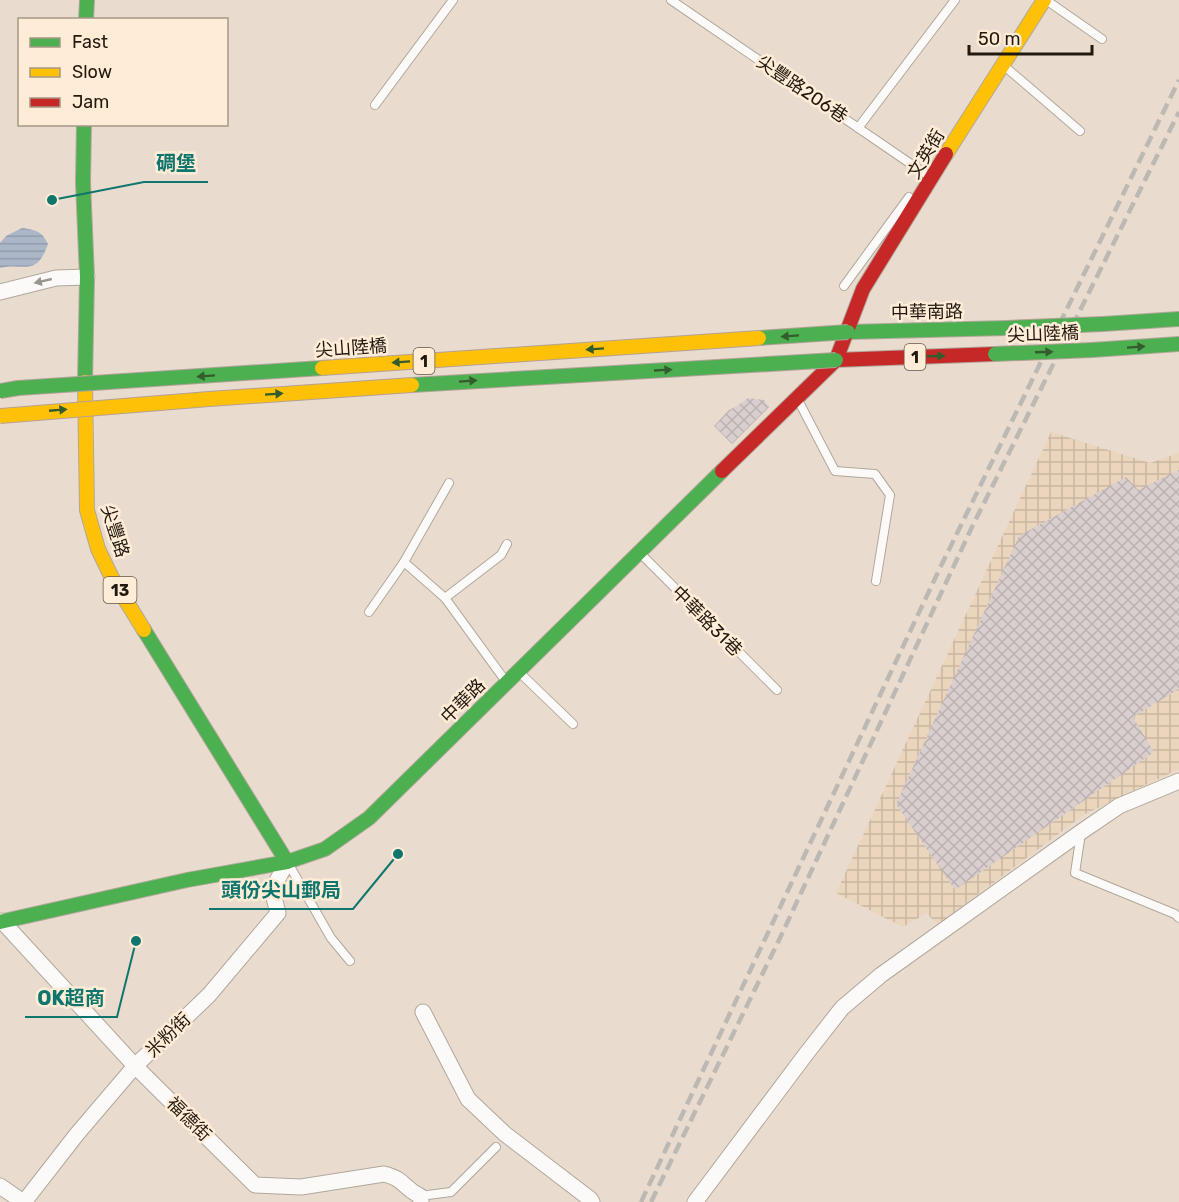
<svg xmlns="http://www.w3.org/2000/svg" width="1179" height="1202" font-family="Rubik,'Noto Sans TC',sans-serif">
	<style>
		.industrial { fill: url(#industrial-grid) }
		.water { fill: url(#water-rules) }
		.building { fill: url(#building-cross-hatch) }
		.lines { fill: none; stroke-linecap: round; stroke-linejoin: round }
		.lane-casing { stroke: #b1a79c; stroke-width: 10 }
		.street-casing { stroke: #b1a79c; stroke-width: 17 }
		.fast-casing { stroke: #b1a79c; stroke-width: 16 }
		.slow-casing { stroke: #b1a79c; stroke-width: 16 }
		.jam-casing { stroke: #b1a79c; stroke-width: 16 }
		.lane { stroke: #fcfaf8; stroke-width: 8 }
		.street { stroke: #fcfaf8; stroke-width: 15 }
		.fast { stroke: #4caf50; stroke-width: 14 }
		.slow { stroke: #ffc107; stroke-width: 14 }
		.jam { stroke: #c62828; stroke-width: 14 }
		.rail { stroke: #bcb8b4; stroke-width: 4.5; stroke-dasharray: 12 6; stroke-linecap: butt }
		.fast-bridge-casing { stroke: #b3a19a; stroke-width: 16; stroke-linecap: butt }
		.slow-bridge-casing { stroke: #b3a19a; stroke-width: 16; stroke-linecap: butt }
		.fast-bridge { stroke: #4caf50; stroke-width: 14 }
		.slow-bridge { stroke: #ffc107; stroke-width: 14 }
		.oneway { fill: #99958f }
		.oneway2 { fill: #345c2c }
		.labels { text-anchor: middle; stroke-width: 5; stroke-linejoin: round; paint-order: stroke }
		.shield { fill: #ffecd6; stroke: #64584b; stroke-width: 1.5 }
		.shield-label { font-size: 16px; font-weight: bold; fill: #21190f }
		.street-label { font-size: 18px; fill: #21190f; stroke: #ffecd6 }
		.leader { fill: none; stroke: #0f766e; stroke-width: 2 }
		.callout-dot { fill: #0f766e; stroke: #ffecd6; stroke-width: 2 }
		.callout-label { font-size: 20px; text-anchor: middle; font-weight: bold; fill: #0f766e; stroke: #ffecd6; stroke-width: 5; stroke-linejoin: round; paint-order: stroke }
	</style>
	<defs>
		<pattern id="industrial-grid" width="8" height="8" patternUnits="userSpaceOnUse" patternTransform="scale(1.5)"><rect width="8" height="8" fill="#ebd5bd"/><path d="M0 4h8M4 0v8" fill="none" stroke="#c9b6a1"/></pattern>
		<pattern id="water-rules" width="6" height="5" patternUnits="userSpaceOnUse" patternTransform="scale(1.5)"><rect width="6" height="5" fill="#abb6c8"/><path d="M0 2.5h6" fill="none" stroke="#939cab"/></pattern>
		<pattern id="building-cross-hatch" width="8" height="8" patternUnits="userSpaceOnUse" patternTransform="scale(1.5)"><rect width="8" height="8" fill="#d9cfce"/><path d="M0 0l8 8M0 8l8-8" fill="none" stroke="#bab1b0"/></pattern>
	</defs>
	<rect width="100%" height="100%" fill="#e9dcce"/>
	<!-- industrial -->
	<polygon class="industrial" points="1051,432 1150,463 1179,453 1179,769 1085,814 937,925 927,913 903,927 836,893"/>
	<!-- water -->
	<path class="water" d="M22,228C36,230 42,231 48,244C36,278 25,262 0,268V243L6,236Z"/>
	<!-- building -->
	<g class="building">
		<polygon points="748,398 764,400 769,407 732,444 714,426 729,410 737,406"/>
		<polygon points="1179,470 1179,689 1133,717 1154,752 955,890 896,804 1019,536 1126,477 1138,490"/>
	</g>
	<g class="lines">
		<defs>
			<g id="lane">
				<polyline points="671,0 930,177"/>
				<polyline points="1046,0 1102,39"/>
				<polyline points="1002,64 1080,131"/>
				<polyline points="375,105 453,0"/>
				<polyline points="858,128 955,0"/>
				<polyline points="844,286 909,197"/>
				<polyline points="797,398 835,471 875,474 890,495 876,581"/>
				<polyline points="449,483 404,562 445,598 507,683"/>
				<polyline points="640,553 777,690"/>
				<polyline points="445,598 501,555 507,544"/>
				<polyline points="369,612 404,562"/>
				<polyline points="520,673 573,724"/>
				<polyline points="1081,833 1075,873 1175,914 1179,918"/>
				<polyline points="288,863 331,938 350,961"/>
				<polyline points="420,1196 451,1192 496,1147"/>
			</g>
			<g id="street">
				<polyline points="0,292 56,278 87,277"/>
				<path d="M2,921L135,1066L255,1185L301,1187L384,1174C405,1179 403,1188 420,1196L421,1202"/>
				<polyline points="423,1012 468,1099 505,1134 590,1199 592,1202"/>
				<polyline points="0,1186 23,1202"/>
				<polyline points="24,1202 77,1134 135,1066 209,995 278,913 272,890 287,862"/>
				<polyline points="695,1202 806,1054 842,1008 881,975 1081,832 1119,806 1179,781"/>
			</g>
			<g id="fast">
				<polyline points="86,20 87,0"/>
				<polyline points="84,124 83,182 87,277 85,382"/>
				<polyline points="1103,324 1179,319"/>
				<polyline points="848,332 1007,328"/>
				<polyline points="1092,350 1179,344"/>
				<polyline points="287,862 325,849 369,818 722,471"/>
				<polyline points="0,922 187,880 287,862 144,630"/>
			</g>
			<g id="slow">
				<polyline points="946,154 1044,0"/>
				<polyline points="85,382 87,510 98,549 112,578 144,630"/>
			</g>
			<g id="jam">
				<polyline points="836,360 995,354"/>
				<polyline points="722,471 836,360 863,289 946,154"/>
			</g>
		</defs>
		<!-- lane casing -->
		<use href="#lane" class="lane-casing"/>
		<!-- street casing -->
		<use href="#street" class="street-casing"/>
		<!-- fast casing -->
		<use href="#fast" class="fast-casing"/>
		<!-- slow casing -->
		<use href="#slow" class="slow-casing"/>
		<!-- jam casing -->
		<use href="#jam" class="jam-casing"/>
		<!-- lane -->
		<use href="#lane" class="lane"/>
		<!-- street -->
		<use href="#street" class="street"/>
		<!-- fast -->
		<use href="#fast" class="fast"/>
		<!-- slow -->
		<use href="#slow" class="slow"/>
		<!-- jam -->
		<use href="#jam" class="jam"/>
		<!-- rail -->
		<g class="rail">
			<polyline points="641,1202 940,568 1179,80"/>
			<polyline points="651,1202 780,938 972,527 1179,112"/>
		</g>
		<defs>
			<g id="fast-bridge">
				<polyline points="1007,328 1103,324"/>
				<polyline points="759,338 848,332"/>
				<polyline points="995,354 1092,350"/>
				<polyline points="412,385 836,360"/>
				<polyline points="0,391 18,388 322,368"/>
			</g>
			<g id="slow-bridge">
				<polyline points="322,368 759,338"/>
				<polyline points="0,416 209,399 412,385"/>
			</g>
		</defs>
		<!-- fast-bridge casing -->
		<use href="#fast-bridge" class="fast-bridge-casing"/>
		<!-- slow-bridge casing -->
		<use href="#slow-bridge" class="slow-bridge-casing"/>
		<!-- fast-bridge -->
		<use href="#fast-bridge" class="fast-bridge"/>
		<!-- slow-bridge -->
		<use href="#slow-bridge" class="slow-bridge"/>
	</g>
	<!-- one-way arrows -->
	<defs><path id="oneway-solid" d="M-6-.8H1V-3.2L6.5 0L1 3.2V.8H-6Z" transform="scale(1.5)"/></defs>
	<use class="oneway" href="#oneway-solid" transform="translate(43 281) rotate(167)"/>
	<g class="oneway2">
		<use href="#oneway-solid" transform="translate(790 336) rotate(176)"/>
		<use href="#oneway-solid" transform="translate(1136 347) rotate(-4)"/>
		<use href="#oneway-solid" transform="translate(595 349) rotate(176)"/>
		<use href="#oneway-solid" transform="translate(1044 352) rotate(-2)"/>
		<use href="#oneway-solid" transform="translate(936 356) rotate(-2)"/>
		<use href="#oneway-solid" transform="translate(401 362) rotate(176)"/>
		<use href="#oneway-solid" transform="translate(663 370) rotate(-3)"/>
		<use href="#oneway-solid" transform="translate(206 376) rotate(176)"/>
		<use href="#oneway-solid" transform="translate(468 381) rotate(-4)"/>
		<use href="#oneway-solid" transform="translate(274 394) rotate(-4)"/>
		<use href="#oneway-solid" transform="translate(58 410) rotate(-5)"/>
	</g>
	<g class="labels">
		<!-- shield labels -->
		<g class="shield">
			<rect x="904.5" y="344" width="21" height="26" rx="4.5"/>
			<rect x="413.5" y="348" width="21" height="26" rx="4.5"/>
			<rect x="103.5" y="577" width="33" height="26" rx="4.5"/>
		</g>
		<g class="shield-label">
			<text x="915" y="363">1</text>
			<text x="424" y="367">1</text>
			<text x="120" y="596">13</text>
		</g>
		<!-- street labels -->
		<g class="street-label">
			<text transform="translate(802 89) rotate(34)" y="6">尖豐路206巷</text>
			<text transform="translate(926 154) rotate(-59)" y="6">文英街</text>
			<text transform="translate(927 312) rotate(-1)" y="6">中華南路</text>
			<text transform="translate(1043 334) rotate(-2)" y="6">尖山陸橋</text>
			<text transform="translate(351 348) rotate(-4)" y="6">尖山陸橋</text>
			<text transform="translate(115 531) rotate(72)" y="6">尖豐路</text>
			<text transform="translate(707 621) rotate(45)" y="6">中華路31巷</text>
			<text transform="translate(463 701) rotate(-45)" y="6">中華路</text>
			<text transform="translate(168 1035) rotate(-44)" y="6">米粉街</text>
			<text transform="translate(189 1119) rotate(45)" y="6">福德街</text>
		</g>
	</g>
	<!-- callouts -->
	<path class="leader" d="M52 200L144 182H208M398 854L353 909H209M136 941L117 1017H25"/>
	<g class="callout-dot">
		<circle cx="52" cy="200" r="6"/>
		<circle cx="398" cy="854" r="6"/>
		<circle cx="136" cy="941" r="6"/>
	</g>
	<g class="callout-label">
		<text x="176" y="170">碉堡</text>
		<text x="281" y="897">頭份尖山郵局</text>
		<text x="71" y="1005">OK超商</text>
	</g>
	<!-- legend -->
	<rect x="18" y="18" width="210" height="108" fill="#ffecd6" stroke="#a69886" stroke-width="1.5"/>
	<rect x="30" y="38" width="30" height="9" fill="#4caf50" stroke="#a69886" stroke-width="1.5"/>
	<text x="72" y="48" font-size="18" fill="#21190f">Fast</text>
	<rect x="30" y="68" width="30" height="9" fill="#ffc107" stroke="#a69886" stroke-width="1.5"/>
	<text x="72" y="78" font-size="18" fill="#21190f">Slow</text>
	<rect x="30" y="98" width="30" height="9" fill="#c62828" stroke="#a69886" stroke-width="1.5"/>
	<text x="72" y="108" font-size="18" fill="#21190f">Jam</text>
	<!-- scale -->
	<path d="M969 45v9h123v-9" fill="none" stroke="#21190f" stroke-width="3"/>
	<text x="978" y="45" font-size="18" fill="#21190f" stroke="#ffecd6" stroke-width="4.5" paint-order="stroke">50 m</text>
</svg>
